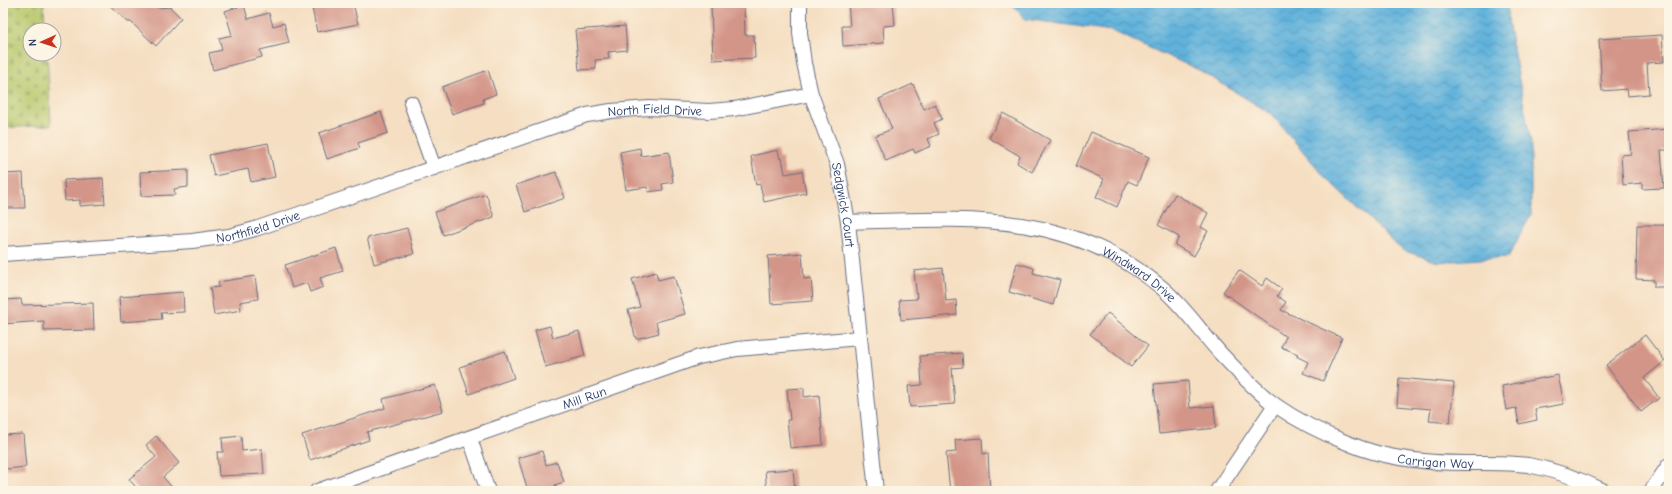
<svg xmlns="http://www.w3.org/2000/svg" width="1672" height="494" font-family="'Comic Neue',sans-serif">
	<style>
		.cemetery { fill: url(#cemetery-stones); stroke: #697b64 }
		.water { fill: url(#water-waves); stroke: #3e709d }
		.building { fill: #d39588 }
		.lines { fill: none; stroke-linecap: round; stroke-linejoin: round }
		.minor-casing { stroke: #676c81; stroke-width: 16 }
		.minor { stroke: #fff; stroke-width: 14 }
		.labels { text-anchor: middle; stroke-width: 3; stroke-linejoin: round; paint-order: stroke }
		.street-label { font-size: 13px; fill: #1b2f5e; stroke: #fcf5e5 }
	</style>
	<defs>
		<pattern id="cemetery-stones" width="16" height="16" patternUnits="userSpaceOnUse"><rect width="16" height="16" fill="#b7c76a"/><path d="M2 7V4a2 2 0 0 1 4 0v3zM10 15v-3a2 2 0 0 1 4 0v3z" fill="#9dab5e"/></pattern>
		<pattern id="water-waves" width="16" height="10" patternUnits="userSpaceOnUse"><rect width="16" height="10" fill="#61b2dc"/><path d="M0 5q4-4 8 0t8 0" fill="none" stroke="#4f91b6"/></pattern>
	</defs>
	<rect width="100%" height="100%" fill="#fcf5e5"/>
	<filter id="ink" filterUnits="userSpaceOnUse"><feTurbulence type="fractalNoise" baseFrequency=".025" numOctaves="2"/><feDisplacementMap in="SourceGraphic" scale="8" xChannelSelector="R" yChannelSelector="G"/><feConvolveMatrix kernelMatrix="1 2 1 2 8 2 1 2 1" color-interpolation-filters="sRGB"/></filter>
	<filter id="wash" filterUnits="userSpaceOnUse"><feTurbulence type="fractalNoise" baseFrequency=".012" numOctaves="4" result="noise"/><feDisplacementMap in="SourceGraphic" scale="16" xChannelSelector="R" yChannelSelector="G"/><feGaussianBlur stdDeviation="0.9" result="paint"/><feColorMatrix in="noise" values="0 0 0 0 0 0 0 0 0 0 0 0 0 0 0 0 0 1.4 0 .05"/><feComposite in="paint" operator="in"/></filter>
	<g filter="url(#wash)">
		<rect width="100%" height="100%" fill="#f5dec1"/>
		<!-- cemetery -->
		<polygon class="cemetery" points="3,3 44,3 45,30 30,30 30,54 47,54 51,125 3,128"/>
		<!-- water -->
		<polygon class="water" points="1011,3 1507,3 1509,27 1531,143 1531,215 1508,257 1438,262 1402,250 1326,178 1270,113 1201,71 1112,31 1025,19"/>
		<g id="blocks">
			<!-- building -->
			<g class="building">
				<polygon points="107,3 158,3 158,8 170,7 181,18 156,46 131,22 128,22"/>
				<polygon points="311,3 353,3 358,24 317,32"/>
				<polygon points="848,3 893,3 895,25 883,26 884,43 843,46 842,26 850,26"/>
				<polygon points="744,4 745,35 754,35 755,58 713,60 711,5"/>
				<polygon points="244,5 248,19 269,13 273,26 284,23 289,43 260,50 262,57 213,70 209,53 222,50 219,38 232,35 225,11"/>
				<polygon points="625,26 627,50 608,52 609,59 595,60 596,69 579,70 575,30"/>
				<polygon points="1662,35 1664,62 1647,63 1649,94 1628,96 1627,89 1602,91 1599,39"/>
				<polygon points="488,70 496,94 483,99 484,103 452,114 442,87"/>
				<polygon points="913,84 924,109 935,104 942,119 934,123 939,134 928,139 931,146 915,153 913,149 886,161 875,136 892,129 879,99"/>
				<polygon points="381,112 388,133 358,143 360,148 327,159 319,133"/>
				<polygon points="1003,113 1050,140 1032,172 1017,163 1020,156 989,138"/>
				<polygon points="1669,129 1669,150 1661,150 1664,188 1642,189 1642,183 1623,185 1621,155 1631,154 1629,132"/>
				<polygon points="1091,132 1149,157 1137,185 1128,181 1117,207 1096,197 1104,179 1076,166"/>
				<polygon points="268,143 275,177 251,182 248,169 214,176 209,155"/>
				<polygon points="640,148 641,156 669,152 673,182 662,184 663,190 648,192 647,187 626,190 620,152"/>
				<polygon points="778,150 780,159 782,158 785,174 802,171 806,193 764,202 760,184 756,185 751,156"/>
				<polygon points="188,170 188,187 174,189 175,195 141,196 140,172"/>
				<polygon points="556,172 565,198 525,212 516,185"/>
				<polygon points="23,173 25,208 3,208 3,174"/>
				<polygon points="103,178 105,204 80,206 80,200 65,201 64,180"/>
				<polygon points="486,194 494,217 443,235 435,212"/>
				<polygon points="1175,194 1208,213 1201,227 1208,231 1194,256 1175,245 1179,237 1158,225"/>
				<polygon points="1637,225 1669,225 1669,287 1654,287 1654,280 1636,279"/>
				<polygon points="407,228 414,254 374,264 367,238"/>
				<polygon points="336,248 343,271 320,278 323,287 310,292 307,283 292,288 285,265"/>
				<polygon points="802,253 804,279 811,278 813,301 771,304 768,256"/>
				<polygon points="1017,263 1034,268 1033,273 1060,280 1053,305 1009,292"/>
				<polygon points="943,268 946,301 956,300 957,315 901,320 899,300 917,299 914,271"/>
				<polygon points="1239,270 1262,286 1267,278 1282,289 1277,296 1286,302 1281,310 1342,338 1323,381 1303,373 1308,362 1296,356 1298,354 1281,347 1286,337 1223,292"/>
				<polygon points="656,272 658,280 674,276 685,314 656,322 659,333 636,339 628,310 640,307 632,279"/>
				<polygon points="255,276 258,299 240,302 241,310 214,315 210,288 219,287 218,282"/>
				<polygon points="183,292 184,312 161,313 162,319 121,322 119,297"/>
				<polygon points="21,299 22,305 93,303 94,330 44,331 44,321 3,324 3,300"/>
				<polygon points="1108,313 1148,346 1131,367 1090,334"/>
				<polygon points="550,326 553,338 579,331 585,356 545,367 535,330"/>
				<polygon points="1645,335 1665,361 1644,378 1659,398 1641,412 1606,365"/>
				<polygon points="505,351 514,378 469,394 460,367"/>
				<polygon points="962,353 963,367 952,368 955,404 910,407 908,386 922,385 920,356"/>
				<polygon points="1558,375 1564,404 1535,409 1537,420 1519,424 1516,408 1506,410 1502,386"/>
				<polygon points="1399,378 1454,383 1450,423 1429,421 1431,409 1397,406"/>
				<polygon points="1188,381 1190,408 1214,406 1216,428 1159,434 1154,384"/>
				<polygon points="435,385 443,411 367,432 369,440 310,460 302,435 385,408 383,399"/>
				<polygon points="804,388 804,397 819,395 823,445 790,448 787,420 790,420 787,389"/>
				<polygon points="23,434 26,467 6,469 5,458 3,459 3,435"/>
				<polygon points="156,436 179,463 163,477 175,491 139,491 129,479 156,457 146,445"/>
				<polygon points="241,436 242,451 262,449 264,474 219,476 217,452 223,452 222,438"/>
				<polygon points="982,438 983,454 988,453 990,491 974,491 973,489 950,491 946,453 956,452 955,440"/>
				<polygon points="542,451 546,465 557,462 564,482 555,485 557,491 528,491 518,458"/>
				<polygon points="793,469 795,491 767,491 765,471"/>
			</g>
		</g>
	</g>
	<g filter="url(#ink)">
		<use href="#blocks" fill-opacity="0" stroke="#676c81" stroke-width="1"/>
		<g class="lines">
			<defs>
				<g id="minor">
					<path id="s1" d="M800,3V33L804,63L811,94L837,164L848,222L876,491"/>
					<polyline points="411,103 434,168"/>
					<path id="s2" d="M848,222C963,219 1066,208 1161,287C1185,307 1202,334 1223,356C1239,373 1256,391 1275,405C1298,421 1324,434 1350,444C1386,459 1427,463 1465,463C1487,463 1507,462 1528,465C1555,470 1580,479 1604,491"/>
					<path id="s3" d="M3,254L192,241L229,236L255,229L311,210L587,115L611,111L649,108L709,111L734,109L811,94"/>
					<polyline points="470,439 488,491"/>
					<path id="s4" d="M317,491L699,357L737,349L859,338"/>
					<polyline points="1217,491 1275,405"/>
					<polyline points="1651,491 1669,465"/>
				</g>
			</defs>
			<!-- minor casing -->
			<use href="#minor" class="minor-casing"/>
			<!-- minor -->
			<use href="#minor" class="minor"/>
		</g>
	</g>
	<g class="labels">
		<!-- street labels -->
		<g class="street-label">
			<text dy="5" stroke="none"><textPath href="#s3" startOffset="673">North Field Drive</textPath></text>
			<text dy="5" stroke="none"><textPath href="#s1" startOffset="208">Sedgwick Court</textPath></text>
			<text dy="5" stroke="none"><textPath href="#s3" startOffset="257">Northfield Drive</textPath></text>
			<text dy="5" stroke="none"><textPath href="#s2" startOffset="303">Windward Drive</textPath></text>
			<text dy="5" stroke="none"><textPath href="#s4" startOffset="283">Mill Run</textPath></text>
			<text dy="5" stroke="none"><textPath href="#s2" startOffset="665">Carrigan Way</textPath></text>
		</g>
	</g>
	<!-- margin -->
	<rect width="1672" height="494" fill="none" stroke="#fcf5e5" stroke-width="16"/>
	<!-- north arrow -->
	<g transform="translate(42 42) rotate(267)"><circle r="19" fill="#fcf5e5" stroke="#a2a6af"/>
	<path d="M0-3L7 15L0 10L-7 15Z" fill="#c8321e"/>
	<text y="-6" font-size="11" font-weight="bold" text-anchor="middle" fill="#1b2f5e">N</text>
	</g>
</svg>
